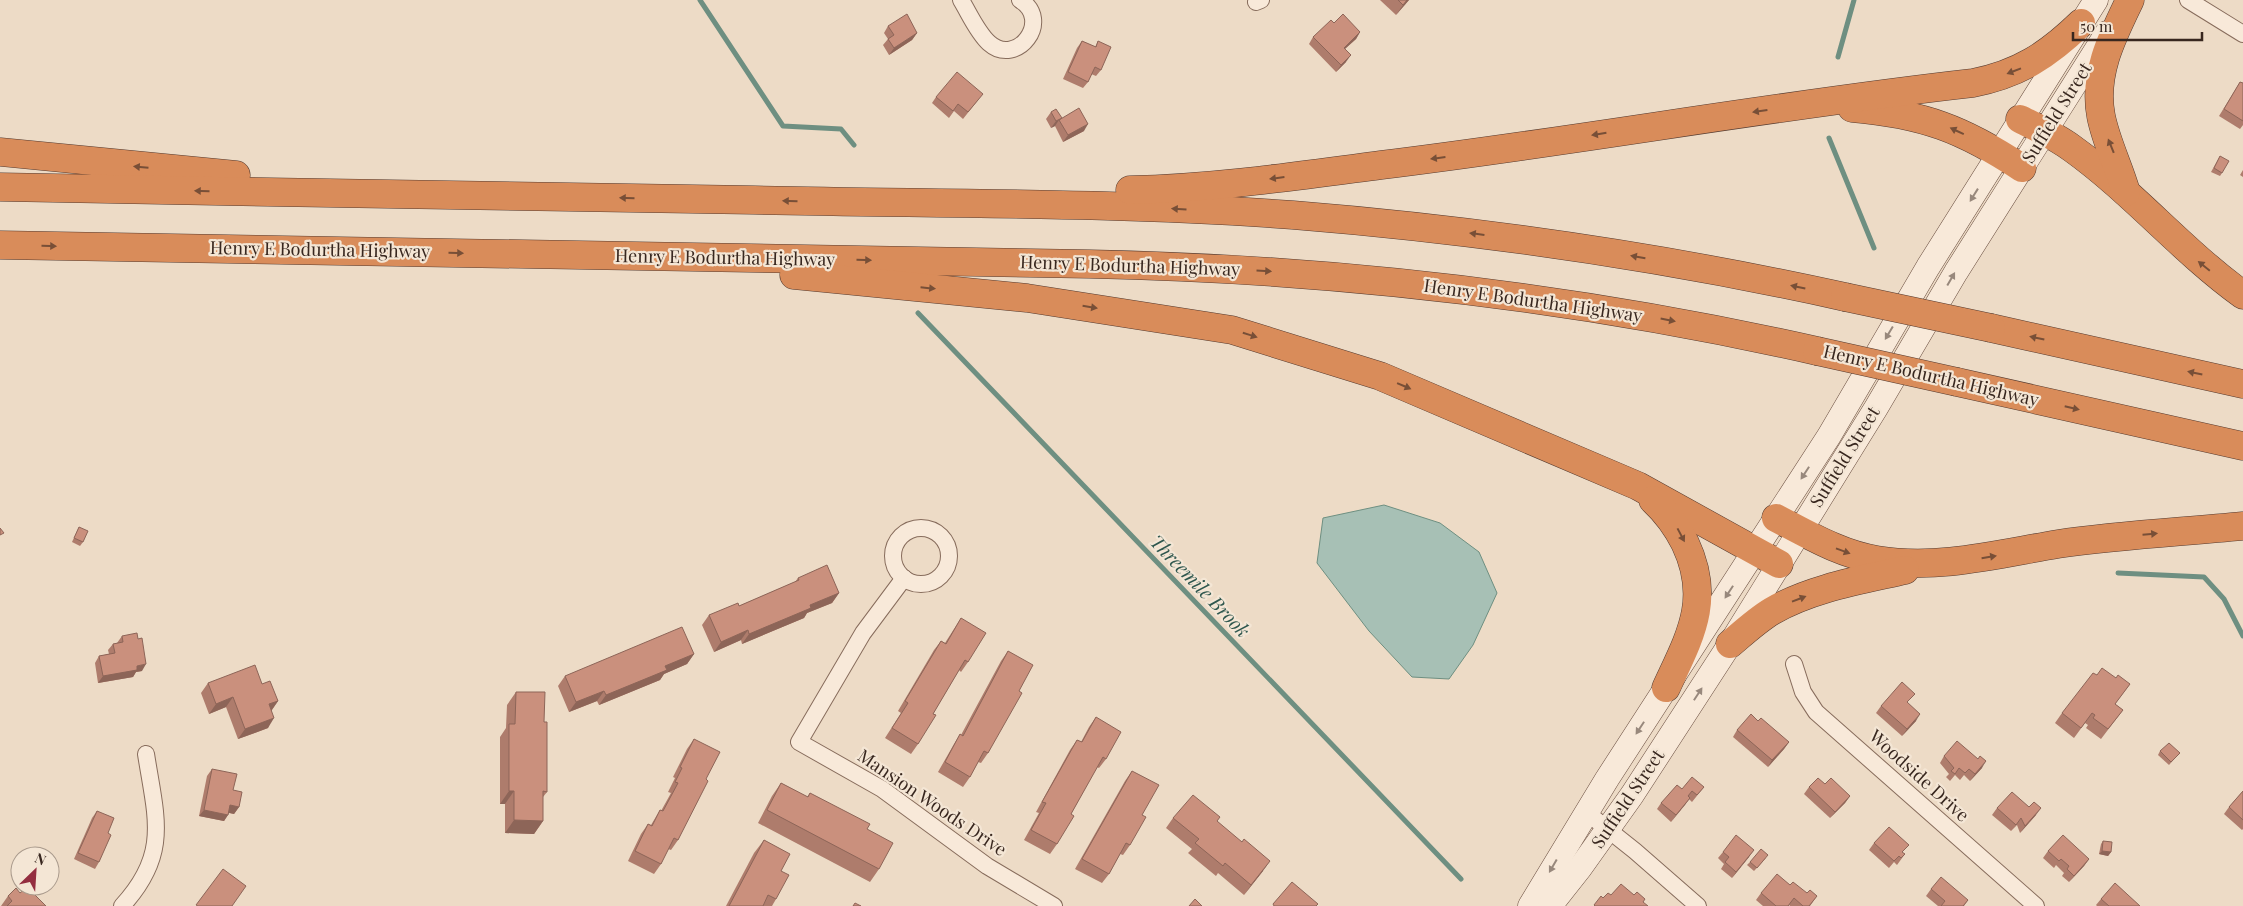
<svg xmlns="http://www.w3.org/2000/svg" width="2243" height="906" font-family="'Playfair Display',serif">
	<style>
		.water { fill: #a7c0b5; stroke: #6e8f81 }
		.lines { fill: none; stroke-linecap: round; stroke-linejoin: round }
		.stream { stroke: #6e8f81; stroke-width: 5 }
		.street-casing { stroke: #876c5c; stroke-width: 18 }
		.secondary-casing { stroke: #694d3f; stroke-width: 25 }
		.highway-casing { stroke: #553b30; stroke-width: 29 }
		.street { stroke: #f8e9d9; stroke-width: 16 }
		.secondary { stroke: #f8e9d9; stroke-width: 24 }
		.highway { stroke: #d98c5a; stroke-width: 28 }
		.highway-bridge-casing { stroke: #553b30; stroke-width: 29; stroke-linecap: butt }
		.highway-bridge { stroke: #d98c5a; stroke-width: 28 }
		.wall { fill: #ae7c6c }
		.shaded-wall { fill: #8d6558 }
		.building { fill: #ca907d; stroke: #8d6558 }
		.oneway { fill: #784f37 }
		.oneway2 { fill: #98887c }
		.labels { text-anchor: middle; stroke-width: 4.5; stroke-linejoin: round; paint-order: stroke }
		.street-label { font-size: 18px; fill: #38271f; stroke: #f4e6d5 }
		.water-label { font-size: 19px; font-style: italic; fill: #2f574e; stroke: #f4e6d5 }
	</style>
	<rect width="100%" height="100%" fill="#eddbc6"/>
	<!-- water -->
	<polygon class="water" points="1384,505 1440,523 1479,552 1497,593 1473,645 1449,679 1412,677 1369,631 1317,563 1323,518"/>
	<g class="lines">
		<!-- stream -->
		<g class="stream">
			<polyline points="700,0 783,126 841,129 854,145"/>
			<polyline points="1838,57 1854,0"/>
			<polyline points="1829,138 1874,248"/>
			<polyline points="918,313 1461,879"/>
			<polyline points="2118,573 2204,577 2224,599 2243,636"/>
		</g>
		<defs>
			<g id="street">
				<path d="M961,0C969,13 977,32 989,43C1017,68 1053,20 1020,0"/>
				<polyline points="2188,0 2243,34"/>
				<polyline points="1256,2 1261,0"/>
				<circle cx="921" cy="556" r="28"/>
				<polyline points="904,578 863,633 799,742 882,789 987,866 1054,906"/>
				<polyline points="1794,664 1803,692 1816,712 2036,906"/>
				<polyline points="1586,812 1635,851 1698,906"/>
				<path d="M122,906C170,854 156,818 146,754"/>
			</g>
			<g id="secondary">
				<polyline points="1530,906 1607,779 1829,436 1928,267 2096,0"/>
				<polyline points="1550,906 1580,868 1632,795 1730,644 1876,408 1956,272 2107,33"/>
			</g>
			<g id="highway">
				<path d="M1852,108C1923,114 1963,129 2022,168"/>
				<path d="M2020,119C2038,128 2057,137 2073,149C2134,193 2182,251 2243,295"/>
				<polyline points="0,152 236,175"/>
				<path d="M0,187C251,192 503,196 754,200C933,204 1114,202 1293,215C1479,230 1664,257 1845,297"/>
				<path d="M1130,190C1215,188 1297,176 1381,165C1579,141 1775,105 1973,83C2019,74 2048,55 2081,23"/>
				<path d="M2126,192C2119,167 2106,142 2101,116C2093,74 2112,37 2130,0"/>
				<path d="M0,245L1090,264C1335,269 1578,297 1817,351"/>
				<polyline points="794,275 1027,298 1232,330 1380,376 1638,486 1779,564"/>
				<polyline points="1991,328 2243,384"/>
				<polyline points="1957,382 2243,446"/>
				<path d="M1653,500C1667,513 1677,527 1685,543C1712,600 1690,636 1666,688"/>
				<path d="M1776,518C1809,535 1840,554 1877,560C1938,570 1998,554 2058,544C2119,535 2181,532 2243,526"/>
				<path d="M1730,644C1743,633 1757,620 1772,611C1812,588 1861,580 1905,570"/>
			</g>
		</defs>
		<!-- street casing -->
		<use href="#street" class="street-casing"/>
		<!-- secondary casing -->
		<use href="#secondary" class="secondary-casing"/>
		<!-- highway casing -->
		<use href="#highway" class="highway-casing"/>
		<!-- street -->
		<use href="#street" class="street"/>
		<!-- secondary -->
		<use href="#secondary" class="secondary"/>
		<!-- highway -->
		<use href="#highway" class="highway"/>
		<defs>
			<g id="highway-bridge">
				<polyline points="1845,297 1991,328"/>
				<polyline points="1817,351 1957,382"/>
			</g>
		</defs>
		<!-- highway-bridge casing -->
		<use href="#highway-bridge" class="highway-bridge-casing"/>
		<!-- highway-bridge -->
		<use href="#highway-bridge" class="highway-bridge"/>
	</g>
	<!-- wall -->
	<g class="wall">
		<polygon points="1380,0 1409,0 1396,15"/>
		<polygon points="1334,23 1360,32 1356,39 1345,49 1346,62 1336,72 1309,44 1313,37"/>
		<polygon points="888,26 917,33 912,40 889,55 883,45 888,39 884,33"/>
		<polygon points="1082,41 1095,47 1098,41 1101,70 1096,76 1091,74 1088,82 1083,88 1063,79 1077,48"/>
		<polygon points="2240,82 2243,83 2243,125 2240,129 2219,116"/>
		<polygon points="936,97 978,100 963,119 954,111 949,118 932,103"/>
		<polygon points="1051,112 1062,118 1084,131 1063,142 1055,126 1051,128 1046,119"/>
		<polygon points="2220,156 2222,173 2220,176 2211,172"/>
		<polygon points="2243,170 2243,177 2240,175"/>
		<polygon points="79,527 83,542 80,546 72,542"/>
		<polygon points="798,578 839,593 832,603 807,613 804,618 742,644 741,640 714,652 702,625 709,615 739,606 795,582"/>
		<polygon points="961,618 968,662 961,672 959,670 933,714 918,744 911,754 885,738 901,713 898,711 934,650 941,641 945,643"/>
		<polygon points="122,636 142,671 136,672 133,677 98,683 95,663 99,656 109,654 108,650 113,644 117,643"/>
		<polygon points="1008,651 1019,691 988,753 981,763 978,762 970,777 963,787 938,772 954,744 960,734 961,735 1001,661"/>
		<polygon points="694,654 687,664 664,674 660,680 599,705 597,701 569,712 558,686 565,676"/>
		<polygon points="2116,678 2130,684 2115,704 2123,710 2101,739 2086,728 2088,725 2085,723 2074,738 2055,723 2062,713"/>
		<polygon points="208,683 262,684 278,701 272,710 268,728 238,739 226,707 209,714 201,693"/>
		<polygon points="516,692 544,722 547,792 543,797 543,821 534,834 505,833 505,804 500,804 500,737 506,728 507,705"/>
		<polygon points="1881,706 1916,721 1902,736 1876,713"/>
		<polygon points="1096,717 1106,759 1099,768 1097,767 1071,814 1057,844 1050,854 1024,840 1039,813 1036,812 1070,750 1077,740 1081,742 1089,727"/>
		<polygon points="1758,721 1789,742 1784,749 1768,767 1733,737 1737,730"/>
		<polygon points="694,739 706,779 678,840 671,850 668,849 661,864 654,874 628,861 641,834 648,824 651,825 660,810 661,811 671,793 668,792 675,778 673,777 687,749"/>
		<polygon points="2160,751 2177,756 2169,765 2158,755"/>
		<polygon points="1944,756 1982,768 1970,781 1964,775 1960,780 1955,775 1950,781 1946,777 1949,774 1940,763"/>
		<polygon points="212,769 233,790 239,807 234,814 229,813 224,821 199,816 207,776"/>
		<polygon points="1132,771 1130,845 1123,855 1120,854 1109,874 1102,883 1075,869 1125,781"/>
		<polygon points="781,783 807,797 810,793 879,869 870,882 758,823 772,796"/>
		<polygon points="1825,784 1850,796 1845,803 1830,818 1804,794 1809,787"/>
		<polygon points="1704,787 1692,802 1689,799 1671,822 1657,809 1661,803 1682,789"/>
		<polygon points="2243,791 2243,829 2242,830 2224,814 2229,807"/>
		<polygon points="2029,807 2036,815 2020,833 2017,825 2011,831 1992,815 1997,808"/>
		<polygon points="97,811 108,833 99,862 95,869 74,859 92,818"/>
		<polygon points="1173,818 1217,821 1263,871 1244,895 1218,873 1216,876 1188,853 1192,849 1166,828"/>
		<polygon points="764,840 781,871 776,899 772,906 726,906 754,853"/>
		<polygon points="2103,841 2111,852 2108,856 2099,854 2101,844"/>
		<polygon points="1874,843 1903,853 1905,854 1897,865 1894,862 1889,868 1869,850"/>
		<polygon points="2048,851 2089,859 2084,866 2069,882 2062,876 2064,873 2056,865 2054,868 2043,858"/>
		<polygon points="1723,852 1749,857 1732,878 1721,869 1724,864 1718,858"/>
		<polygon points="1766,858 1754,871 1747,865 1750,862"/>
		<polygon points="1790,885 1807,893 1817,896 1810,906 1790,906 1789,905 1789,906 1763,906 1756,900 1761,893"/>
		<polygon points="1931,889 1968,900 1964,906 1938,906 1926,896"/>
		<polygon points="20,893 46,906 1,906 8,896"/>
		<polygon points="2101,899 2140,906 2097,906 2096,905"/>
	</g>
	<!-- shaded-wall -->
	<g class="shaded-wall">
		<polygon points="1407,0 1409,0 1396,15 1403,5"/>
		<polygon points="1360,32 1356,39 1339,54 1344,48"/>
		<polygon points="917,33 912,40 889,55 894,48"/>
		<polygon points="1351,55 1346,62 1336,72 1341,65"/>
		<polygon points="1059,120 1055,126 1051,128 1056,121"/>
		<polygon points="1088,124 1084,131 1063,142 1068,135"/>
		<polygon points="839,593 832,603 807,613 804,618 742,644 749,634 810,605"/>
		<polygon points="748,630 741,640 714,652 721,642"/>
		<polygon points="694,654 687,664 664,674 660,680 599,705 606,695 665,666"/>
		<polygon points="146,664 142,671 136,672 133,677 98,683 103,676 137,666"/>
		<polygon points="604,691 597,701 569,712 576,702"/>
		<polygon points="233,697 226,707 209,714 216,704"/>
		<polygon points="278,701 271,711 269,704"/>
		<polygon points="1920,714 1916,721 1902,736 1907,729"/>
		<polygon points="274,718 268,728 238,739 245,729"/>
		<polygon points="1789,742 1784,749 1768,767 1772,760"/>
		<polygon points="1986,761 1982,768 1970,781 1975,774"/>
		<polygon points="509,791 514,791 505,804 500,804"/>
		<polygon points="1850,796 1845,803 1830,818 1835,812"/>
		<polygon points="1690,798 1685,805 1671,822 1676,815"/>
		<polygon points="230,805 239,807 234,814 226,812"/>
		<polygon points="2041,808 2036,815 2020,833 2025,826"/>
		<polygon points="204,810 228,815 224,821 199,816"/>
		<polygon points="514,820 543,821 534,834 505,833"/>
		<polygon points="1754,850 1749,857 1732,878 1736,872"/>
		<polygon points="2102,851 2111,852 2108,856 2099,854"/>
		<polygon points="2089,859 2084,866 2069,882 2074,876"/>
		<polygon points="1270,861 1263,871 1244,895 1251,885"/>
	</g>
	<!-- building -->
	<g class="building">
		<polygon points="1398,0 1407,0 1403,5"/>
		<polygon points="907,14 917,33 894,48 888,39 894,35 888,26"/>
		<polygon points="1343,14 1360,32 1344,48 1351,55 1341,65 1313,37 1331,20 1334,23"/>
		<polygon points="1082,41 1096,47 1098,41 1111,47 1101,70 1095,67 1088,82 1068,72"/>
		<polygon points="957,72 983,94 968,112 958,104 953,111 936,97"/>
		<polygon points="2240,82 2243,83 2243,121 2224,109"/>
		<polygon points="1079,108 1088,124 1068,135 1059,120"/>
		<polygon points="1056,109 1062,118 1056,121 1051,112"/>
		<polygon points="2220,156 2229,161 2222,173 2214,168"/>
		<polygon points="79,527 88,531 83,542 74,538"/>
		<polygon points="0,528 4,533 0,535"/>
		<polygon points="827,565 839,593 810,605 811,608 749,634 748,630 721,642 709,615 738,603 739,606 799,580 798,578"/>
		<polygon points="961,618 986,633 968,662 965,660 933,714 936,715 918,744 892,728 908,703 905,701 941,641 946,644"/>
		<polygon points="682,627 694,654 665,666 667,670 606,695 604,691 576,702 565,676"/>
		<polygon points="137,633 138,639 142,638 146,664 137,666 137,670 103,676 99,656 115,653 113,644 123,642 122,636"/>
		<polygon points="1008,651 1033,665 1019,691 1022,693 988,753 984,751 970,777 945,762 960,734 963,736"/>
		<polygon points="255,665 262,684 270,681 278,701 269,704 274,718 245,729 233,697 216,704 208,683"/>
		<polygon points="2102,668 2116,678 2118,675 2130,684 2115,704 2123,710 2108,729 2093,718 2095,715 2092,713 2081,728 2062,713 2093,673 2097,675"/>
		<polygon points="1902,682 1915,694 1907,702 1920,714 1907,729 1881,706"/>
		<polygon points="516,692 545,692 544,722 547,722 547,792 543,791 543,821 514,820 514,791 509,791 509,724 515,724"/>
		<polygon points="1751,714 1758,721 1761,718 1789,742 1772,760 1737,730"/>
		<polygon points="1096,717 1121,732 1106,759 1103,757 1071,814 1074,816 1057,844 1031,830 1046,803 1042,802 1077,740 1082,742"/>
		<polygon points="694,739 720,752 706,779 708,781 678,840 674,838 661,864 635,851 648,824 652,826 660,810 663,811 678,783 675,782 682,768 680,767"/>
		<polygon points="1957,741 1978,759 1980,756 1986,761 1975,774 1969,769 1965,773 1959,768 1955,774 1951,771 1954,768 1944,756"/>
		<polygon points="2169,743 2180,753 2171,762 2160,751"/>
		<polygon points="212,769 237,774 233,790 242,792 239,807 230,805 228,815 204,810"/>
		<polygon points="1132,771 1159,785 1142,815 1146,817 1130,845 1126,843 1109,874 1082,859"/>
		<polygon points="1692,777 1704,787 1697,795 1692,791 1688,796 1690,798 1676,815 1661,803 1677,785 1682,789"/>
		<polygon points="1818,778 1825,784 1831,778 1850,796 1835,812 1809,787"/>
		<polygon points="781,783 808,797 810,793 870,824 867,829 893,843 879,869 767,810"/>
		<polygon points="2243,791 2243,820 2229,807"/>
		<polygon points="2012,792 2029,807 2034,802 2041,808 2025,826 2021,818 2016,825 1997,808"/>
		<polygon points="1193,795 1220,817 1217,821 1242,842 1244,839 1270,861 1251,885 1225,863 1223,866 1195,843 1199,839 1173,818"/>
		<polygon points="97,811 114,818 108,833 111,835 99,862 78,853"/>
		<polygon points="1889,827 1909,845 1902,852 1905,854 1901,858 1899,856 1894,861 1874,843"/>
		<polygon points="1736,835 1754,850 1736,872 1725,862 1729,857 1723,852"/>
		<polygon points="2063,835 2089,859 2074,876 2067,869 2069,866 2061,859 2059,861 2048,851"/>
		<polygon points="764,840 790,854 781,871 789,875 776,899 768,895 763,906 729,906"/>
		<polygon points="2103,841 2112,842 2111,852 2102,851"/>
		<polygon points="1761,849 1768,855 1757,868 1750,862"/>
		<polygon points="223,869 246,886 232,906 198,906 196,905"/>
		<polygon points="1777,874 1790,885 1793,882 1807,893 1810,890 1817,896 1809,906 1803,906 1794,898 1788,906 1776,906 1761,893"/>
		<polygon points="1941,877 1968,900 1963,906 1941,906 1945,901 1931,889"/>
		<polygon points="1292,882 1318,904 1316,906 1274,906 1273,904"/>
		<polygon points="2115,883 2140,906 2109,906 2101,899"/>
		<polygon points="1621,884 1634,895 1637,892 1645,899 1643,902 1648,906 1595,906 1594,905 1601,896 1603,898 1608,893 1611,895"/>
		<polygon points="27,887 46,906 7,906 12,901 8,896 16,888 20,893"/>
		<polygon points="1195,899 1202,906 1189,906"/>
		<polygon points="855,903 861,906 853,906"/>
	</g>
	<!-- one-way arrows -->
	<defs><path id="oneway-solid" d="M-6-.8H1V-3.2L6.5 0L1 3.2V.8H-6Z" transform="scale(1.25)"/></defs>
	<g class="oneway">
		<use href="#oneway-solid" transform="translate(2014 71) rotate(159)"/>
		<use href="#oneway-solid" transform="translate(1760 111) rotate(172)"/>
		<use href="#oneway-solid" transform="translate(1957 131) rotate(-155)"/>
		<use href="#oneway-solid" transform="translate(1599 134) rotate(171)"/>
		<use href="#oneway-solid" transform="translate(2111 146) rotate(-112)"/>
		<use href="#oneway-solid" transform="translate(1438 158) rotate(173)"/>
		<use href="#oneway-solid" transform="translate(141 167) rotate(-175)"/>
		<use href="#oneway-solid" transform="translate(1277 178) rotate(173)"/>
		<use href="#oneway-solid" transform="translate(202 191) rotate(-179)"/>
		<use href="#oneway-solid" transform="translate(627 198) rotate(-179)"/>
		<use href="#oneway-solid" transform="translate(790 201) rotate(-179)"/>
		<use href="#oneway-solid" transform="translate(1179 209) rotate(-177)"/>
		<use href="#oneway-solid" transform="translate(1477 234) rotate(-173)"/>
		<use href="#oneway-solid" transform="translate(49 246) rotate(1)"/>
		<use href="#oneway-solid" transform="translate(456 253) rotate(1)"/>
		<use href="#oneway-solid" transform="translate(1638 257) rotate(-170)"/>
		<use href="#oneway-solid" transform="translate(864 260) rotate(1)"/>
		<use href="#oneway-solid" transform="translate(2204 266) rotate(-141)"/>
		<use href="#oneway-solid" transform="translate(1264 271) rotate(3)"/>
		<use href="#oneway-solid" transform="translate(1798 287) rotate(-168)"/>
		<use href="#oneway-solid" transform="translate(928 288) rotate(6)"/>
		<use href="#oneway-solid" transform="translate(1090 307) rotate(9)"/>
		<use href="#oneway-solid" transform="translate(1668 320) rotate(11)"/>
		<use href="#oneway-solid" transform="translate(1250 335) rotate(17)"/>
		<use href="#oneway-solid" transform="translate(2037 338) rotate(-168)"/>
		<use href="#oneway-solid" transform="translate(2195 373) rotate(-168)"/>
		<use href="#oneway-solid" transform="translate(1404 386) rotate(23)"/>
		<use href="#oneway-solid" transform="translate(2072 408) rotate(13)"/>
		<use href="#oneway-solid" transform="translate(2150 534) rotate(-5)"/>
		<use href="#oneway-solid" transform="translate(1681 535) rotate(62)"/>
		<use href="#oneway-solid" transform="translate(1843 551) rotate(20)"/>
		<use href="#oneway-solid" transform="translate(1989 557) rotate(-9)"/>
		<use href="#oneway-solid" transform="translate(1799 599) rotate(-21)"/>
	</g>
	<g class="oneway2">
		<use href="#oneway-solid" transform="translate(1974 195) rotate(122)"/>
		<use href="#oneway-solid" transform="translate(1951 279) rotate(-60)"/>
		<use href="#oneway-solid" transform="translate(1889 333) rotate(121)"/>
		<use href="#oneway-solid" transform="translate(1805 473) rotate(123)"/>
		<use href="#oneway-solid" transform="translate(1729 592) rotate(123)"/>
		<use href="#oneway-solid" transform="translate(1698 694) rotate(-57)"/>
		<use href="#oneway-solid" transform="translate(1640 728) rotate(123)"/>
		<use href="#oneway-solid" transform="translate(1553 866) rotate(120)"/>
	</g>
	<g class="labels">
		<!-- street labels -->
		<g class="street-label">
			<text transform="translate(2057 113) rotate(-58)" y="6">Suffield Street</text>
			<text transform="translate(320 250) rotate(1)" y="6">Henry E Bodurtha Highway</text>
			<text transform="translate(725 258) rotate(1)" y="6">Henry E Bodurtha Highway</text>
			<text transform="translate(1130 266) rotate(2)" y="6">Henry E Bodurtha Highway</text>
			<text transform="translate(1533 301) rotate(8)" y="6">Henry E Bodurtha Highway</text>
			<text transform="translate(1931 376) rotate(13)" y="6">Henry E Bodurtha Highway</text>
			<text transform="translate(1845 457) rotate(-58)" y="6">Suffield Street</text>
			<text transform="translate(1919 776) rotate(42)" y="6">Woodside Drive</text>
			<text transform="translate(1628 799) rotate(-56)" y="6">Suffield Street</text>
			<text transform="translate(932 803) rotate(34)" y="6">Mansion Woods Drive</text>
		</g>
		<!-- water labels -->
		<g class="water-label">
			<text transform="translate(1200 586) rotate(46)" y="7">Threemile Brook</text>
		</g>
	</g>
	<!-- north arrow -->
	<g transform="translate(35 871) rotate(25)"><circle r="24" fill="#f4e6d5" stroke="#a99a8c"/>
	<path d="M0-4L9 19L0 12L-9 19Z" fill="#942e40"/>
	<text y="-8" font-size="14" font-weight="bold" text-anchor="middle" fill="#38271f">N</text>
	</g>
	<!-- scale -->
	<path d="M2073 32v8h129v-8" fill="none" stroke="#38271f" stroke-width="2.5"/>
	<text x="2080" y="32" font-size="15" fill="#38271f" stroke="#f4e6d5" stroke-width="4" paint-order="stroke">50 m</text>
</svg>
